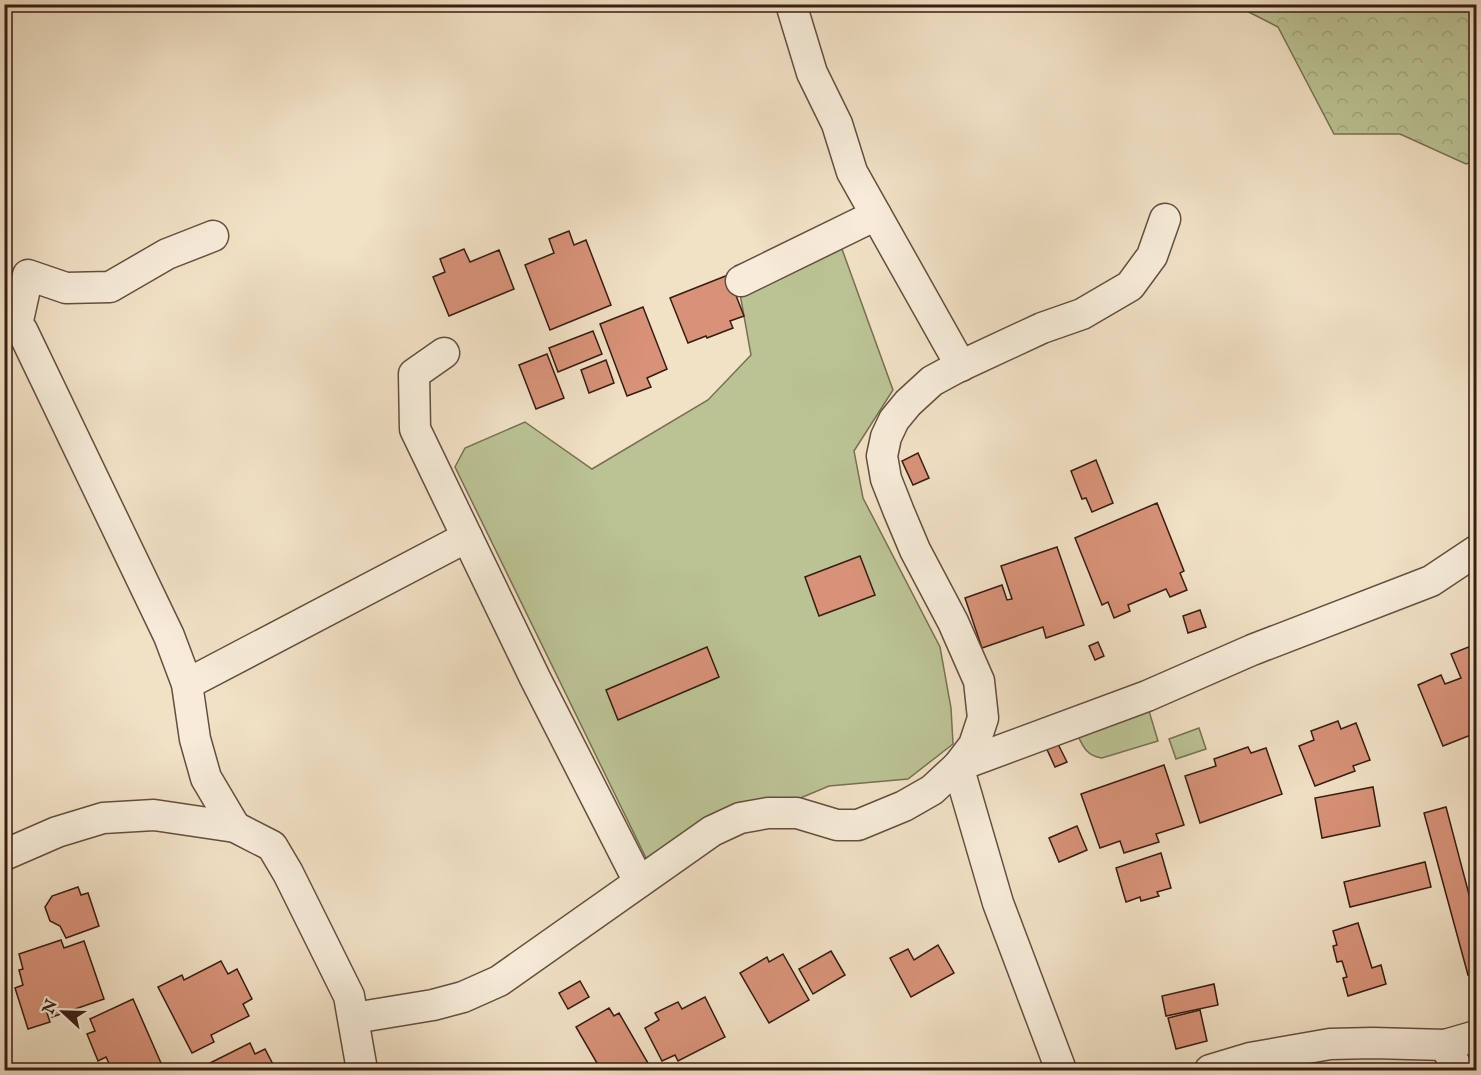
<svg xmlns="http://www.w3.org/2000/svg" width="1481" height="1075" font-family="'IM FELL English',serif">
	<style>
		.grass { fill: #bbc394; stroke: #787053; stroke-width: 1.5 }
		.forest { fill: url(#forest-crowns); stroke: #787053; stroke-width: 1.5 }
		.building { fill: #d89279; stroke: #361d12; stroke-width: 1.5 }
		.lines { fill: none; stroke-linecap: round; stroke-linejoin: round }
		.street-casing { stroke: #654e3f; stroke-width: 33 }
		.street { stroke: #f6ecd9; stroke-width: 30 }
	</style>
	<defs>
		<pattern id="forest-crowns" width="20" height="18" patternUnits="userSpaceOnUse" patternTransform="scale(1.5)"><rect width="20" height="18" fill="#bbc394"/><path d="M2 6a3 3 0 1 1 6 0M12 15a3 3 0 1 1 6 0" fill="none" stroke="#a1a77f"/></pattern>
	</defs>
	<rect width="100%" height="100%" fill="#f1e1c5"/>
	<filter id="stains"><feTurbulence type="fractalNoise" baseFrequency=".00333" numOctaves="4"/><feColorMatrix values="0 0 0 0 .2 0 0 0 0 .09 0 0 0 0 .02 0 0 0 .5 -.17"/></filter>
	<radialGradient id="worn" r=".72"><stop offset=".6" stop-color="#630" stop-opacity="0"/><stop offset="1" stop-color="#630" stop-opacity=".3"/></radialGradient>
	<!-- grass -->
	<g class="grass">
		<polygon points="834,227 893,390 854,451 863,498 940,647 951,708 953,744 908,779 829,786 648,862 455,467 465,448 525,422 592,469 708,400 751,355 735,266"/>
		<path d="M1149,711L1158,741L1102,758C1087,756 1083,747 1077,734Z"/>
		<polygon points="1199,728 1206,749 1176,759 1169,739"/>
	</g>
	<!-- forest -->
	<polygon class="forest" points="1235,5 1476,5 1476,161 1466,164 1400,134 1334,134 1278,27"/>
	<!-- building -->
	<g class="building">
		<polygon points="569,231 574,245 586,240 611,305 550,330 525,265 554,253 549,239"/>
		<polygon points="464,249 470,262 499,250 514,289 449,316 433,277 445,272 440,259"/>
		<polygon points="728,275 744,316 730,321 733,328 707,338 706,336 688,343 670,298"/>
		<polygon points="643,307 667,369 647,378 651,387 627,396 600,324"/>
		<polygon points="593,331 602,354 558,372 549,348"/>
		<polygon points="547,354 564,398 536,409 519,365"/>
		<polygon points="606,360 614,383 589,393 581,370"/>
		<polygon points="918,453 929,478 913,485 902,461"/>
		<polygon points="1096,460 1113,503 1092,512 1086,498 1082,499 1071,471"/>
		<polygon points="1157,503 1184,571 1180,573 1187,590 1170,597 1166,589 1128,605 1130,611 1114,618 1108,602 1102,605 1075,538"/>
		<polygon points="1057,547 1084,625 1046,638 1043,627 982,648 965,598 1002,585 1007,600 1012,599 1001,566"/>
		<polygon points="860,556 875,595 819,616 805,577"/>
		<polygon points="1200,610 1206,627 1188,633 1183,616"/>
		<polygon points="1098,642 1104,656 1095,660 1089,646"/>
		<polygon points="1476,644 1476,733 1443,746 1418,685 1441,675 1445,684 1461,678 1451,654"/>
		<polygon points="707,647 719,677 618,720 606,690"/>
		<polygon points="1338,721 1341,729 1356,723 1370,760 1353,766 1355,771 1315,786 1299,746 1314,740 1311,731"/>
		<polygon points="1055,738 1067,762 1055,767 1044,743"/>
		<polygon points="1248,747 1251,753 1266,748 1282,794 1200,823 1185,776 1216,766 1214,759"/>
		<polygon points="1164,765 1184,825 1156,834 1159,842 1124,853 1120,841 1100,848 1081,794"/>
		<polygon points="1373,787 1380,826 1322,838 1315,798"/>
		<polygon points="1446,807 1476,921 1476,973 1468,975 1424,813"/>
		<polygon points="1077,826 1087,850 1059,862 1049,838"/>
		<polygon points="1161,853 1171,888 1157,892 1159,896 1141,901 1140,897 1126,902 1116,868"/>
		<polygon points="1425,862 1431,887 1350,907 1344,882"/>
		<polygon points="78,887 81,895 88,893 99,926 66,938 60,926 50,921 45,907 52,896"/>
		<polygon points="1358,923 1372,968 1381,965 1386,984 1348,996 1343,978 1347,977 1342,961 1337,962 1333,946 1337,945 1333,931"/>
		<polygon points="61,940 64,948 84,941 104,999 52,1017 45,999 43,1001 50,1022 28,1029 15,988 23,985 19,970 23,969 19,954"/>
		<polygon points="938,945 954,973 911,997 890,958 908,949 914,960"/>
		<polygon points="831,951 845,975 813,994 799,969"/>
		<polygon points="783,954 809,1000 769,1023 740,973 767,957 769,962"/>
		<polygon points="221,961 228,974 237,969 252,999 243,1004 249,1016 211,1035 214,1042 192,1053 158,987 182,975 184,980"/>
		<polygon points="580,981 589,997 568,1009 559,993"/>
		<polygon points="1214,984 1218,1005 1166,1016 1162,996"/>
		<polygon points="705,997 725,1037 678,1061 675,1055 662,1061 645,1028 659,1020 655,1013 678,1002 682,1009"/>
		<polygon points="133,999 161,1063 144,1070 112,1070 106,1057 98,1061 87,1034 95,1031 90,1019"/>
		<polygon points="609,1008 614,1016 619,1013 652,1070 595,1070 592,1066 597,1063 576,1027"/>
		<polygon points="1200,1010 1207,1041 1176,1049 1168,1018"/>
		<polygon points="250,1043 255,1054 265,1049 276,1070 196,1070"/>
	</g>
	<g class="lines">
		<defs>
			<g id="street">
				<polyline points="791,4 812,73 837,124 852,172 961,366"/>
				<polyline points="213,236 167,254 110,287 66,288 28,275 17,325 22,330 169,636 187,684 195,739 206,778 235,827"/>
				<polyline points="741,281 876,215"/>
				<polyline points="444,353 414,374 415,429 535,678 639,882"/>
				<polyline points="187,684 467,537"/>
				<polyline points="958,766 1147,696 1252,650 1431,581 1476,551"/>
				<polyline points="958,766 998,903 1061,1070"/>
				<polyline points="4,855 57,832 103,818 154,815 235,827 272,846 288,873 349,996 362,1070"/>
				<polyline points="354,1018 433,1005 463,997 499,981 712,831 740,818 768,813 797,813 837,825 858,825 904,806 932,790 958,766 974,745 983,718 979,681 953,622 915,550 899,512 886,479 882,456 886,437 894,420 908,403 932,381 956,368 1042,328 1082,314 1130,286 1152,256 1165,219"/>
				<polyline points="1445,1045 1458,1070"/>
				<polyline points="1210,1070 1250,1058 1330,1044 1373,1043 1445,1045 1476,1036"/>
			</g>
		</defs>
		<!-- street casing -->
		<use href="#street" class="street-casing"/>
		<!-- street -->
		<use href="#street" class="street"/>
	</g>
	<!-- margin -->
	<rect width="1481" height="1075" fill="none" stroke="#f1e1c5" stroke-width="24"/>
	<rect x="6" y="6" width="1469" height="1063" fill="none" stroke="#361d12" stroke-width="3"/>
	<rect x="12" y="12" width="1457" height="1051" fill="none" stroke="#361d12" stroke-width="1.5"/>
	<!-- north arrow -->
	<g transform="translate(63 1012) rotate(292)" stroke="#f6ecd9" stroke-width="4.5" paint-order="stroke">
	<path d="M0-4.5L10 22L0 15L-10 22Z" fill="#361d12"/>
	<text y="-9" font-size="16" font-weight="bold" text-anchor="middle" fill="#361d12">N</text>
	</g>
	<rect width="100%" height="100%" filter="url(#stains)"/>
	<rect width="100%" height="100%" fill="url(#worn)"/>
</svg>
